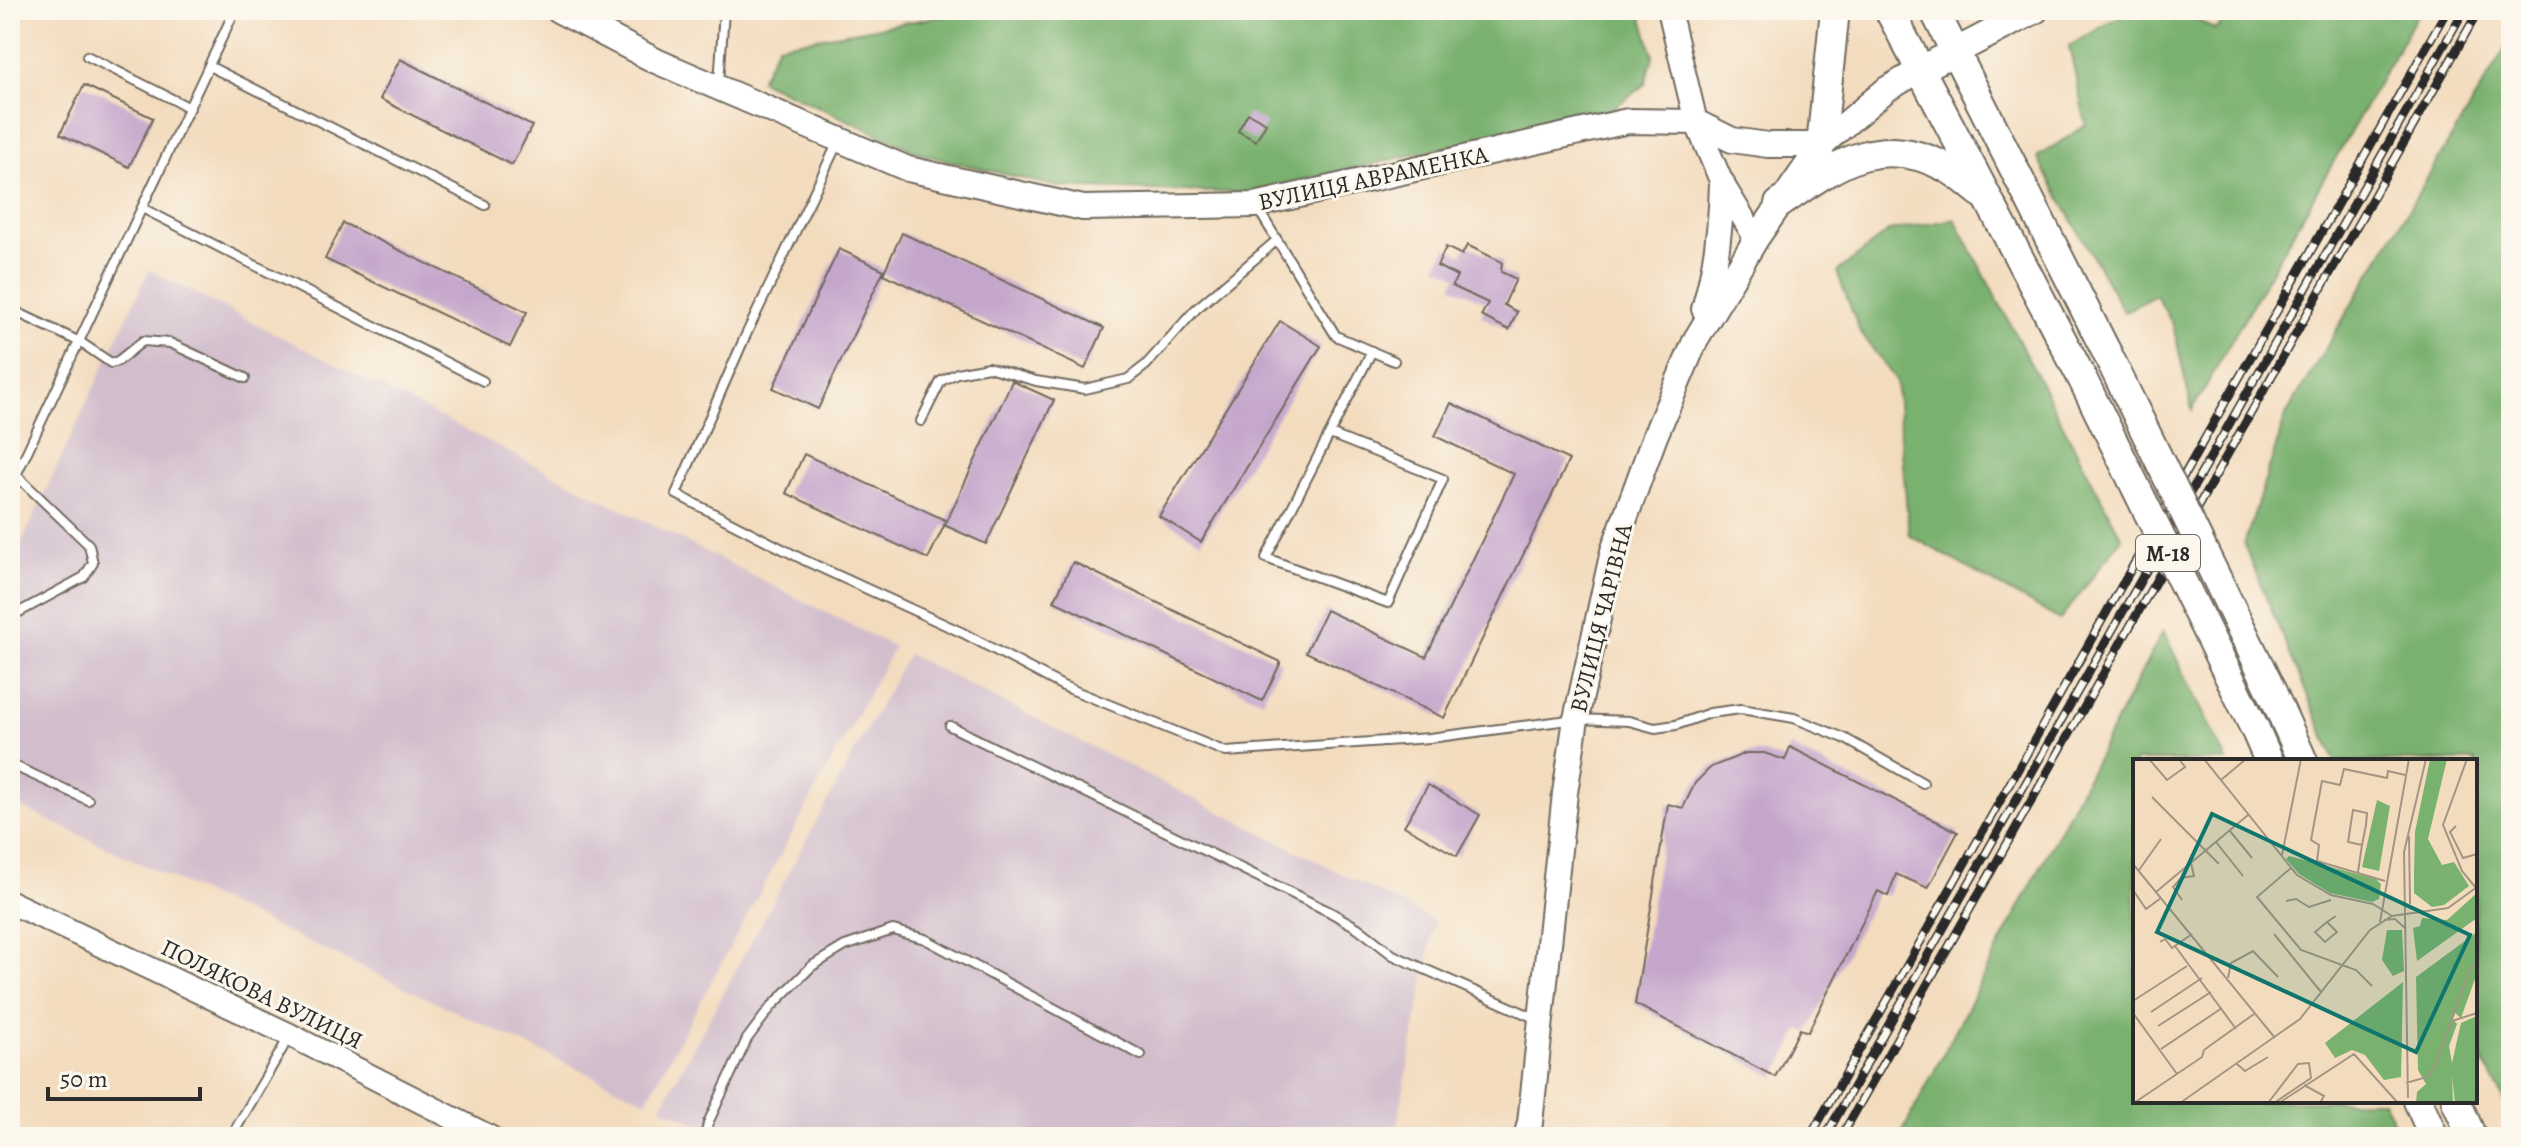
<svg xmlns="http://www.w3.org/2000/svg" width="2521" height="1147" font-family="Alegreya,serif">
	<style>
		.industrial { fill: #d1bdcc }
		.forest { fill: #79b16e; stroke: #526e4c; stroke-width: 2 }
		.building { fill: #c4a6cb }
		.lines { fill: none; stroke-linecap: round; stroke-linejoin: round }
		.service-casing { stroke: #71695e; stroke-width: 12 }
		.tertiary-casing { stroke: #71695e; stroke-width: 26 }
		.secondary-casing { stroke: #71695e; stroke-width: 28 }
		.primary-casing { stroke: #71695e; stroke-width: 30 }
		.trunk-casing { stroke: #71695e; stroke-width: 32 }
		.service { stroke: #fff; stroke-width: 8 }
		.tertiary { stroke: #fff; stroke-width: 22 }
		.secondary { stroke: #fff; stroke-width: 24 }
		.primary { stroke: #fff; stroke-width: 26 }
		.trunk { stroke: #fff; stroke-width: 28 }
		.rail-casing { stroke: #2b2b2b; stroke-width: 9 }
		.rail { stroke: #fbf7ec; stroke-width: 6; stroke-dasharray: 18; stroke-linecap: butt }
		.trunk-bridge-casing { stroke: #71695e; stroke-width: 32; stroke-linecap: butt }
		.trunk-bridge { stroke: #fff; stroke-width: 28 }
		.labels { text-anchor: middle; stroke-width: 6; stroke-linejoin: round; paint-order: stroke }
		.shield { fill: #fbf7ec; stroke: #696865; stroke-width: 2 }
		.shield-label { font-size: 22px; font-weight: bold; fill: #2b2b2b }
		.street-label { font-size: 24px; fill: #2b2b2b; stroke: #fbf7ec }
		.inset-road { fill: none; stroke: #a39583; stroke-width: 2 }
		.view { fill: #0f766e; fill-opacity: 0.15; stroke: #0f766e; stroke-width: 4 }
		.inset-edge { fill: none; stroke: #2b2b2b; stroke-width: 4 }
	</style>
	<rect width="100%" height="100%" fill="#fbf7ec"/>
	<filter id="ink" filterUnits="userSpaceOnUse"><feTurbulence type="fractalNoise" baseFrequency=".0125" numOctaves="2"/><feDisplacementMap in="SourceGraphic" scale="16" xChannelSelector="R" yChannelSelector="G"/><feConvolveMatrix kernelMatrix="1 2 1 2 8 2 1 2 1" color-interpolation-filters="sRGB"/></filter>
	<filter id="wash" filterUnits="userSpaceOnUse"><feTurbulence type="fractalNoise" baseFrequency=".006" numOctaves="4" result="noise"/><feDisplacementMap in="SourceGraphic" scale="32" xChannelSelector="R" yChannelSelector="G"/><feGaussianBlur stdDeviation="1.8" result="paint"/><feColorMatrix in="noise" values="0 0 0 0 0 0 0 0 0 0 0 0 0 0 0 0 0 1.4 0 .05"/><feComposite in="paint" operator="in"/></filter>
	<g filter="url(#wash)">
		<rect width="100%" height="100%" fill="#f3dbbd"/>
		<!-- industrial -->
		<g class="industrial">
			<polygon points="149,270 894,647 646,1101 10,802 10,567"/>
			<polygon points="908,654 1435,921 1395,1137 726,1137 661,1107"/>
		</g>
		<!-- forest -->
		<g class="forest">
			<polygon points="977,10 1640,10 1653,56 1645,84 1612,109 1246,193 1058,187 924,155 760,80 778,45"/>
			<polygon points="2181,10 2215,30 2237,10 2420,10 2192,410 2173,325 2156,295 2124,312 2037,157 2086,125 2069,46 2129,11"/>
			<polygon points="2511,38 2511,1111 2475,1047 2475,761 2335,761 2244,545 2287,413"/>
			<polygon points="1955,219 2122,538 2060,620 1909,535 1896,380 1860,332 1837,272 1889,231"/>
			<polygon points="2163,631 2227,761 2135,761 2135,1101 2384,1101 2400,1137 1900,1137"/>
		</g>
		<g id="blocks">
			<!-- building -->
			<g class="building">
				<polygon points="400,59 532,126 512,165 380,99"/>
				<polygon points="84,85 153,118 129,167 60,134"/>
				<polygon points="1248,113 1266,123 1256,141 1238,131"/>
				<polygon points="343,223 527,312 510,347 325,259"/>
				<polygon points="902,233 1104,328 1085,369 883,274"/>
				<polygon points="1467,245 1502,262 1501,272 1516,279 1504,305 1517,312 1509,330 1481,316 1488,303 1452,286 1457,276 1437,266 1446,247 1462,255"/>
				<polygon points="839,249 884,270 818,409 773,388"/>
				<polygon points="1280,321 1321,346 1201,542 1159,516"/>
				<polygon points="1012,381 1054,400 986,544 944,525 946,522 928,559 786,493 804,454 947,521"/>
				<polygon points="1451,403 1569,460 1444,718 1306,652 1326,610 1426,657 1514,474 1435,436"/>
				<polygon points="1073,562 1281,662 1262,701 1054,601"/>
				<polygon points="1790,747 1958,832 1928,888 1896,874 1888,896 1878,891 1808,1032 1800,1029 1775,1077 1635,1004 1668,804 1683,808 1695,783 1711,767 1746,753 1764,753 1785,760"/>
				<polygon points="1428,785 1480,815 1457,856 1404,826"/>
			</g>
		</g>
	</g>
	<g filter="url(#ink)">
		<use href="#blocks" fill-opacity="0" stroke="#71695e" stroke-width="2"/>
		<g class="lines">
			<defs>
				<g id="service">
					<polyline points="87,56 190,108"/>
					<polyline points="209,66 485,205"/>
					<polyline points="719,83 724,10"/>
					<polyline points="838,142 744,339 676,494 804,560 963,633 1063,686 1226,752 1430,738 1576,719 1629,721 1655,728 1676,725 1710,713 1741,709 1794,718 1844,738 1923,783"/>
					<polyline points="144,209 483,381"/>
					<polyline points="1258,209 1336,336 1394,361"/>
					<polyline points="10,309 80,342 111,363 118,361 143,341 170,343 245,378"/>
					<polyline points="921,421 941,381 957,373 988,367 1036,381 1085,389 1128,379 1146,365 1196,309 1277,240"/>
					<polyline points="1330,434 1443,479 1388,603 1266,558 1372,351"/>
					<polyline points="10,488 235,10"/>
					<polyline points="10,617 84,577 93,563 89,545 16,475"/>
					<polyline points="950,726 1330,912 1358,928 1393,955 1537,1019"/>
					<polyline points="10,764 88,800"/>
					<polyline points="231,1137 289,1037"/>
					<polyline points="705,1137 708,1123 747,1039 771,1007 812,966 845,946 893,930 925,939 1141,1055"/>
				</g>
				<g id="tertiary">
					<polyline points="1669,10 1696,122 1722,183 1756,239"/>
					<polyline points="10,902 290,1035 490,1137"/>
				</g>
				<g id="secondary">
					<polyline points="558,10 656,61 908,169 1083,208 1255,205 1628,121 1696,122 1732,140 1768,145 1821,145"/>
					<path d="M1704,309C1716,268 1721,226 1722,183"/>
					<polyline points="1526,1137 1530,1123 1565,793 1576,719 1613,551 1655,436 1696,339 1756,239 1821,145 1887,89 1920,70"/>
				</g>
				<polyline id="primary" points="1920,70 2035,10"/>
				<g id="trunk">
					<polyline points="1889,10 2081,376"/>
					<polyline points="1934,10 2107,353"/>
					<polyline points="1821,145 1835,10"/>
					<path d="M1779,204C1835,166 1877,131 1945,167C1958,173 1969,184 1981,193"/>
					<polyline points="2272,692 2303,761"/>
					<polyline points="2255,729 2269,761"/>
					<polyline points="2418,1101 2434,1137"/>
					<polyline points="2456,1101 2472,1137"/>
				</g>
			</defs>
			<!-- service casing -->
			<use href="#service" class="service-casing"/>
			<!-- tertiary casing -->
			<use href="#tertiary" class="tertiary-casing"/>
			<!-- secondary casing -->
			<use href="#secondary" class="secondary-casing"/>
			<!-- primary casing -->
			<use href="#primary" class="primary-casing"/>
			<!-- trunk casing -->
			<use href="#trunk" class="trunk-casing"/>
			<!-- service -->
			<use href="#service" class="service"/>
			<!-- tertiary -->
			<use href="#tertiary" class="tertiary"/>
			<!-- secondary -->
			<use href="#secondary" class="secondary"/>
			<!-- primary -->
			<use href="#primary" class="primary"/>
			<!-- trunk -->
			<use href="#trunk" class="trunk"/>
			<defs>
				<g id="rail">
					<polyline points="1810,1137 2447,10"/>
					<polyline points="1825,1137 2464,10"/>
					<polyline points="1841,1137 2479,10"/>
				</g>
			</defs>
			<!-- rail casing -->
			<use href="#rail" class="rail-casing"/>
			<!-- rail -->
			<use href="#rail" class="rail"/>
			<defs>
				<g id="trunk-bridge">
					<polyline points="2107,353 2272,692"/>
					<polyline points="2081,376 2255,729"/>
				</g>
			</defs>
			<!-- trunk-bridge casing -->
			<use href="#trunk-bridge" class="trunk-bridge-casing"/>
			<!-- trunk-bridge -->
			<use href="#trunk-bridge" class="trunk-bridge"/>
		</g>
	</g>
	<g class="labels">
		<!-- shield labels -->
		<rect class="shield" x="2136" y="535" width="64" height="36" rx="6"/>
		<g class="shield-label">
			<text x="2168" y="561">М-18</text>
		</g>
		<!-- street labels -->
		<g class="street-label">
			<text transform="translate(1373 178) rotate(-12)" y="8">ВУЛИЦЯ АВРАМЕНКА</text>
			<text transform="translate(1601 618) rotate(-76)" y="8">ВУЛИЦЯ ЧАРІВНА</text>
			<text transform="translate(262 994) rotate(26)" y="8">ПОЛЯКОВА ВУЛИЦЯ</text>
		</g>
	</g>
	<!-- overview -->
	<g transform="translate(2133 759)">
		<rect width="344" height="344" fill="#f3dbbd"/>
		<path d="M297,0H314L295,80L309,106L321,103L336,127L311,146L299,148L281,134V114L282,73ZM244,41L257,47L246,112L229,108ZM156,97L243,120L248,125L246,140L239,143L197,134L166,115L153,100ZM344,134V159L284,202L280,169L287,167L289,159L314,161ZM254,171H269L271,212L260,217L249,201ZM344,173V214L328,259L322,254L320,260L324,265L316,287L319,304L328,264L344,257V344H322L319,316L320,344H283L284,333L293,325L285,311L283,218ZM270,223L268,318L251,321L232,296L219,291L202,299L192,284Z" fill="#79b16e"/>
		<path class="inset-road" d="M16,0L34,21L52,8L46,0M71,0L164,116L198,136L240,145L259,157M334,0L310,66L329,112L343,129M88,21L113,0M19,38L86,105M323,67L317,73L330,99L344,95M97,72L119,99M276,77L277,145M83,83L110,117M149,96L168,0M0,105L142,279M158,109L124,138L168,191L223,211L239,227M6,111L28,80M225,113L229,86L233,66L234,54L220,51L215,83L229,86M252,122L184,102L186,86L178,81L189,22L207,26L211,10L254,19L255,12L272,16M0,131L13,150L28,139M23,133L115,56M49,141L40,128L48,119L61,117L58,104M153,142L163,140L176,148L198,141M251,161L262,160L273,170M194,163L204,173L192,183L182,173L194,163L203,157M247,163L276,0M141,175L188,233M27,183L32,180L39,189L59,175M42,187L103,270M95,219L98,204L120,192L145,218M0,242L54,207M18,253L69,219M0,254L44,315M319,262L344,254M25,267L78,233M28,290L89,249M104,305L112,312L135,298M273,324L294,318L303,305L336,212L344,202M171,326L191,337L187,344M275,339L271,93L293,0M1,344L69,298L71,291L121,255M47,344L167,260L237,171L259,157L315,149L344,128M135,344L165,305L176,304L178,319L141,344M146,344L221,295L265,344"/>
		<path class="view" d="M79,55L337,176L283,293L24,173Z"/>
		<rect width="344" height="344" class="inset-edge"/>
	</g>
	<!-- margin -->
	<rect width="2521" height="1147" fill="none" stroke="#fbf7ec" stroke-width="40"/>
	<!-- scale -->
	<path d="M48 1087v12h152v-12" fill="none" stroke="#2b2b2b" stroke-width="4"/>
	<text x="60" y="1087" font-size="24" fill="#2b2b2b" stroke="#fbf7ec" stroke-width="6" paint-order="stroke">50 m</text>
</svg>
